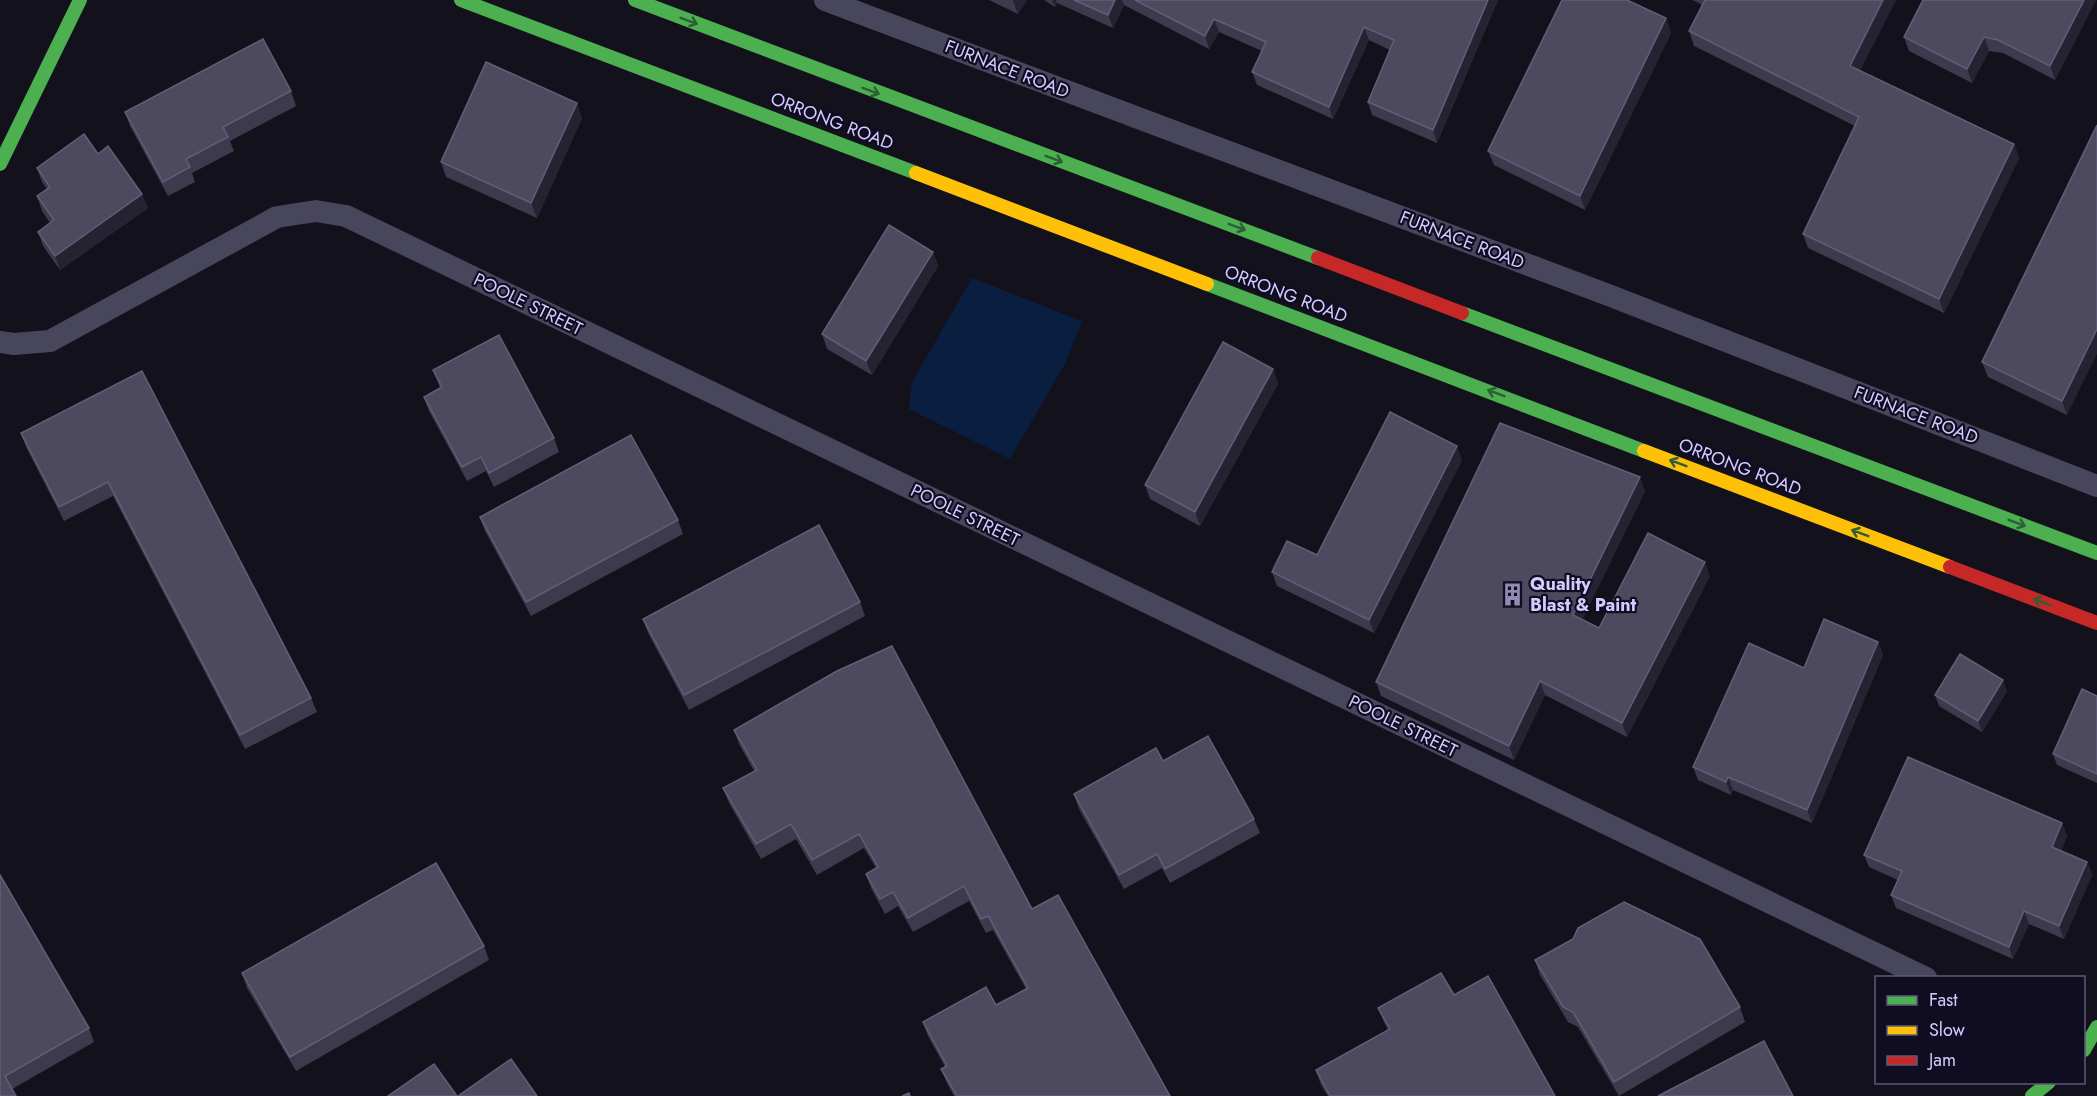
<svg xmlns="http://www.w3.org/2000/svg" width="2097" height="1096" font-family="Jost,sans-serif">
	<style>
		.water { fill: #0a1e3f }
		.lines { fill: none; stroke-linecap: round; stroke-linejoin: round }
		.street { stroke: #47465d; stroke-width: 22 }
		.fast { stroke: #4caf50; stroke-width: 14 }
		.slow { stroke: #ffc107; stroke-width: 14 }
		.jam { stroke: #c62828; stroke-width: 14 }
		.wall { fill: #3c3a4c }
		.shaded-wall { fill: #252331 }
		.building { fill: #4d4a60; stroke: #625e79; stroke-width: 1.5 }
		.oneway { stroke: #2e5e38 }
		.labels { text-anchor: middle; stroke-width: 4.5; stroke-linejoin: round; paint-order: stroke }
		.street-label { font-size: 18px; fill: #d3cdff; stroke: #100c21 }
		.poi-label { font-size: 18px; font-weight: bold; fill: #d3cdff; stroke: #100c21; text-anchor: start }
	</style>
	<rect width="100%" height="100%" fill="#13111c"/>
	<!-- water -->
	<polygon class="water" points="972,278 1082,321 1066,362 1010,459 909,409 912,382"/>
	<g class="lines">
		<!-- street -->
		<g class="street">
			<polyline points="825,0 1611,296 2097,486"/>
			<polyline points="0,342 14,344 50,341 277,217 316,211 346,216 1926,978"/>
		</g>
		<!-- fast -->
		<g class="fast">
			<polyline points="461,0 916,173"/>
			<polyline points="635,0 1318,258"/>
			<polyline points="0,164 80,0"/>
			<polyline points="1207,284 1644,451"/>
			<polyline points="1462,313 2097,553"/>
			<polyline points="2084,1050 2097,1027"/>
			<polyline points="2032,1096 2049,1082"/>
		</g>
		<!-- slow -->
		<g class="slow">
			<polyline points="916,173 1207,284"/>
			<polyline points="1644,451 1950,567"/>
		</g>
		<!-- jam -->
		<g class="jam">
			<polyline points="1318,258 1462,313"/>
			<polyline points="1950,567 2097,623"/>
		</g>
	</g>
	<!-- wall -->
	<g class="wall">
		<polygon points="989,0 1027,0 1018,14"/>
		<polygon points="1044,0 1498,0 1437,143 1372,115 1368,102 1390,50 1369,40 1333,119 1257,85 1252,72 1262,51 1219,32 1209,49 1124,5 1113,28 1057,3 1055,7"/>
		<polygon points="1693,0 1896,0 1860,70 2014,144 2019,158 1944,313 1808,248 1803,234 1855,126 1694,46 1689,31 1702,5"/>
		<polygon points="2096,0 2055,80 2003,53 1989,51 1972,83 1909,51 1904,37"/>
		<polygon points="1666,18 1671,33 1585,210 1494,165 1488,151"/>
		<polygon points="291,91 296,106 230,141 234,151 192,173 195,182 168,196 130,126 125,112"/>
		<polygon points="582,118 537,218 446,177 441,162"/>
		<polygon points="2097,125 2067,415 1988,377 1982,362"/>
		<polygon points="98,154 148,208 60,270 43,246 38,232 50,223 42,211 37,196 47,189 42,182 37,168"/>
		<polygon points="933,252 938,266 872,375 827,349 822,334"/>
		<polygon points="1273,369 1278,384 1200,526 1150,499 1145,485"/>
		<polygon points="433,370 554,438 559,452 494,487 486,471 467,481 429,411 424,397 440,388"/>
		<polygon points="142,371 311,698 317,712 245,749 113,496 64,521 26,447 21,433"/>
		<polygon points="1462,460 1374,633 1277,586 1272,572 1317,555"/>
		<polygon points="1645,491 1582,620 1599,628 1710,576 1627,737 1545,695 1514,760 1381,696 1376,682"/>
		<polygon points="480,517 678,520 683,534 531,616 485,531"/>
		<polygon points="860,602 865,616 689,710 648,633 643,619"/>
		<polygon points="1878,642 1883,655 1812,823 1733,790 1731,795 1698,780 1693,767 1804,668"/>
		<polygon points="2007,691 1982,732 1939,706 1935,695"/>
		<polygon points="2097,696 2097,783 2057,765 2053,754"/>
		<polygon points="734,730 1032,909 1170,1096 954,1096 947,1083 941,1069 945,1067 928,1036 923,1022 996,1005 1026,989 993,930 986,933 969,901 913,932 898,906 885,914 871,888 866,874 876,868 864,848 817,875 796,839 761,859 729,803 723,788 754,771 739,744"/>
		<polygon points="1163,761 1254,819 1260,833 1170,883 1162,868 1124,889 1079,809 1074,794"/>
		<polygon points="2062,823 2067,836 2061,851 2087,862 2092,875 2064,939 2029,924 2013,959 1896,908 1891,895 1898,880 1869,867 1864,855"/>
		<polygon points="0,875 89,1028 94,1042 0,1096"/>
		<polygon points="484,946 489,960 296,1071 247,988 242,973"/>
		<polygon points="1535,960 1740,1007 1745,1022 1619,1096 1578,1027 1568,1022 1540,975"/>
		<polygon points="1454,995 1555,1096 1328,1096 1321,1085 1316,1070 1388,1030 1384,1022 1378,1008"/>
	</g>
	<!-- shaded-wall -->
	<g class="shaded-wall">
		<polygon points="1014,0 1027,0 1018,14 1013,1"/>
		<polygon points="1052,0 1056,0 1057,3 1055,7"/>
		<polygon points="1115,0 1122,0 1124,5 1113,28 1108,15"/>
		<polygon points="1488,0 1498,0 1437,143 1433,130"/>
		<polygon points="1883,0 1896,0 1855,80 1850,66"/>
		<polygon points="2084,0 2096,0 2055,80 2050,66"/>
		<polygon points="1666,18 1671,33 1585,210 1580,196"/>
		<polygon points="1214,19 1219,32 1209,49 1205,36"/>
		<polygon points="1364,27 1369,40 1333,119 1329,107"/>
		<polygon points="1984,37 1989,51 1972,83 1967,69"/>
		<polygon points="577,103 582,118 537,218 531,203"/>
		<polygon points="2014,144 2019,158 1944,313 1939,299"/>
		<polygon points="142,194 148,208 60,270 55,256"/>
		<polygon points="933,252 938,266 872,375 866,361"/>
		<polygon points="2097,329 2097,354 2067,415 2062,401"/>
		<polygon points="1273,369 1278,384 1200,526 1195,512"/>
		<polygon points="1457,446 1462,460 1374,633 1369,620"/>
		<polygon points="1640,477 1645,491 1578,629 1573,615"/>
		<polygon points="1705,562 1710,576 1627,737 1622,723"/>
		<polygon points="1878,642 1883,655 1812,823 1807,810"/>
		<polygon points="2003,680 2007,691 1982,732 1978,721"/>
		<polygon points="1540,681 1545,695 1514,760 1509,746"/>
		<polygon points="1728,777 1733,790 1731,795 1726,782"/>
		<polygon points="2062,823 2067,836 2057,860 2052,847"/>
		<polygon points="2087,862 2092,875 2064,939 2059,926"/>
		<polygon points="2024,911 2029,924 2013,959 2009,947"/>
	</g>
	<!-- building -->
	<g class="building">
		<polygon points="1074,0 1115,0 1108,15"/>
		<polygon points="1135,0 1488,0 1433,130 1368,102 1394,40 1364,27 1329,107 1252,72 1266,42 1214,19 1205,36"/>
		<polygon points="1562,0 1627,0 1666,18 1580,196 1488,151"/>
		<polygon points="1705,0 1883,0 1850,66 2014,144 1939,299 1803,234 1859,117 1689,31"/>
		<polygon points="1923,0 2084,0 2050,66 1998,40 1984,37 1967,69 1904,37"/>
		<polygon points="263,39 291,91 223,127 228,137 186,159 190,167 163,182 125,112"/>
		<polygon points="486,62 577,103 531,203 441,162"/>
		<polygon points="2097,125 2097,329 2062,401 1982,362"/>
		<polygon points="84,134 98,154 108,146 142,194 55,256 38,232 54,220 37,196 50,187 37,168"/>
		<polygon points="889,225 933,252 866,361 822,334"/>
		<polygon points="499,335 554,438 489,473 481,457 462,467 424,397 442,387 433,370"/>
		<polygon points="1223,342 1273,369 1195,512 1145,485"/>
		<polygon points="142,371 311,698 240,735 108,482 59,507 21,433"/>
		<polygon points="1390,412 1457,446 1369,620 1272,572 1287,541 1317,555"/>
		<polygon points="1500,423 1640,477 1573,615 1599,628 1648,533 1705,562 1622,723 1540,681 1509,746 1376,682"/>
		<polygon points="631,435 678,520 526,602 480,517"/>
		<polygon points="819,525 860,602 684,695 643,619"/>
		<polygon points="1824,619 1878,642 1807,810 1728,777 1726,782 1693,767 1749,643 1804,668"/>
		<polygon points="892,646 1032,909 1058,895 1170,1096 957,1096 941,1069 947,1066 923,1022 986,987 996,1005 1028,988 988,916 981,919 964,886 908,918 893,892 880,899 866,874 878,867 859,834 812,860 791,824 756,844 723,788 757,770 734,730 837,671"/>
		<polygon points="1960,654 2003,680 1978,721 1935,695"/>
		<polygon points="2082,689 2097,696 2097,774 2053,754"/>
		<polygon points="1208,736 1254,819 1165,869 1157,854 1119,875 1074,794 1156,748 1163,761"/>
		<polygon points="1908,757 2062,823 2052,847 2087,862 2059,926 2024,911 2009,947 1891,895 1902,871 1864,855"/>
		<polygon points="436,863 484,946 290,1057 242,973"/>
		<polygon points="0,875 89,1028 5,1076 16,1096 0,1096"/>
		<polygon points="1624,902 1700,939 1740,1007 1614,1082 1573,1012 1563,1007 1535,960 1573,939 1578,928"/>
		<polygon points="1441,973 1454,995 1488,976 1555,1096 1330,1096 1316,1070 1390,1029 1378,1008"/>
		<polygon points="1764,1041 1793,1096 1658,1096"/>
		<polygon points="511,1059 537,1096 458,1096"/>
		<polygon points="434,1064 457,1096 388,1096"/>
		<polygon points="909,1093 910,1096 902,1096"/>
	</g>
	<!-- one-way arrows -->
	<defs><path id="oneway-shaft" d="M-6 0H5M1.5-3L5.5 0L1.5 3" fill="none" stroke-width="1.6" stroke-linecap="round" stroke-linejoin="round" transform="scale(1.5)"/></defs>
	<g class="oneway">
		<use href="#oneway-shaft" transform="translate(689 21) rotate(21)"/>
		<use href="#oneway-shaft" transform="translate(871 91) rotate(20)"/>
		<use href="#oneway-shaft" transform="translate(1054 159) rotate(20)"/>
		<use href="#oneway-shaft" transform="translate(1237 227) rotate(20)"/>
		<use href="#oneway-shaft" transform="translate(1496 393) rotate(-159)"/>
		<use href="#oneway-shaft" transform="translate(1678 463) rotate(-159)"/>
		<use href="#oneway-shaft" transform="translate(2017 523) rotate(21)"/>
		<use href="#oneway-shaft" transform="translate(1860 533) rotate(-159)"/>
		<use href="#oneway-shaft" transform="translate(2042 602) rotate(-159)"/>
	</g>
	<!-- icons -->
	<defs>
		<symbol id="building-bare" viewBox="-9 -9 18 18"><path d="M-4-6H4V6H1V3H-1V6H-4ZM-2.5-4.3h1.7v1.8h-1.7ZM.8-4.3h1.7v1.8H.8ZM-2.5-1h1.7V.8h-1.7ZM.8-1h1.7V.8H.8Z" fill="#908bb0" stroke="#100c21" stroke-width="2.5" paint-order="stroke"/></symbol>
	</defs>
	<g fill-rule="evenodd">
		<use href="#building-bare" x="1496" y="578" width="33" height="33"/>
	</g>
	<g class="labels">
		<!-- street labels -->
		<g class="street-label">
			<text transform="translate(1007 69) rotate(21)" y="6">FURNACE ROAD</text>
			<text transform="translate(832 121) rotate(21)" y="6">ORRONG ROAD</text>
			<text transform="translate(1462 240) rotate(21)" y="6">FURNACE ROAD</text>
			<text transform="translate(1286 294) rotate(21)" y="6">ORRONG ROAD</text>
			<text transform="translate(528 304) rotate(26)" y="6">POOLE STREET</text>
			<text transform="translate(1916 415) rotate(21)" y="6">FURNACE ROAD</text>
			<text transform="translate(1740 467) rotate(21)" y="6">ORRONG ROAD</text>
			<text transform="translate(965 515) rotate(26)" y="6">POOLE STREET</text>
			<text transform="translate(1403 726) rotate(26)" y="6">POOLE STREET</text>
		</g>
		<!-- poi labels -->
		<g class="poi-label">
			<text x="1530" y="590">Quality<tspan x="1530" dy="21">Blast &amp; Paint</tspan></text>
		</g>
	</g>
	<!-- legend -->
	<rect x="1875" y="976" width="210" height="108" fill="#100c21" stroke="#5e597a" stroke-width="1.5"/>
	<rect x="1887" y="996" width="30" height="9" fill="#4caf50" stroke="#5e597a" stroke-width="1.5"/>
	<text x="1929" y="1006" font-size="18" fill="#d3cdff">Fast</text>
	<rect x="1887" y="1026" width="30" height="9" fill="#ffc107" stroke="#5e597a" stroke-width="1.5"/>
	<text x="1929" y="1036" font-size="18" fill="#d3cdff">Slow</text>
	<rect x="1887" y="1056" width="30" height="9" fill="#c62828" stroke="#5e597a" stroke-width="1.5"/>
	<text x="1929" y="1066" font-size="18" fill="#d3cdff">Jam</text>
</svg>
